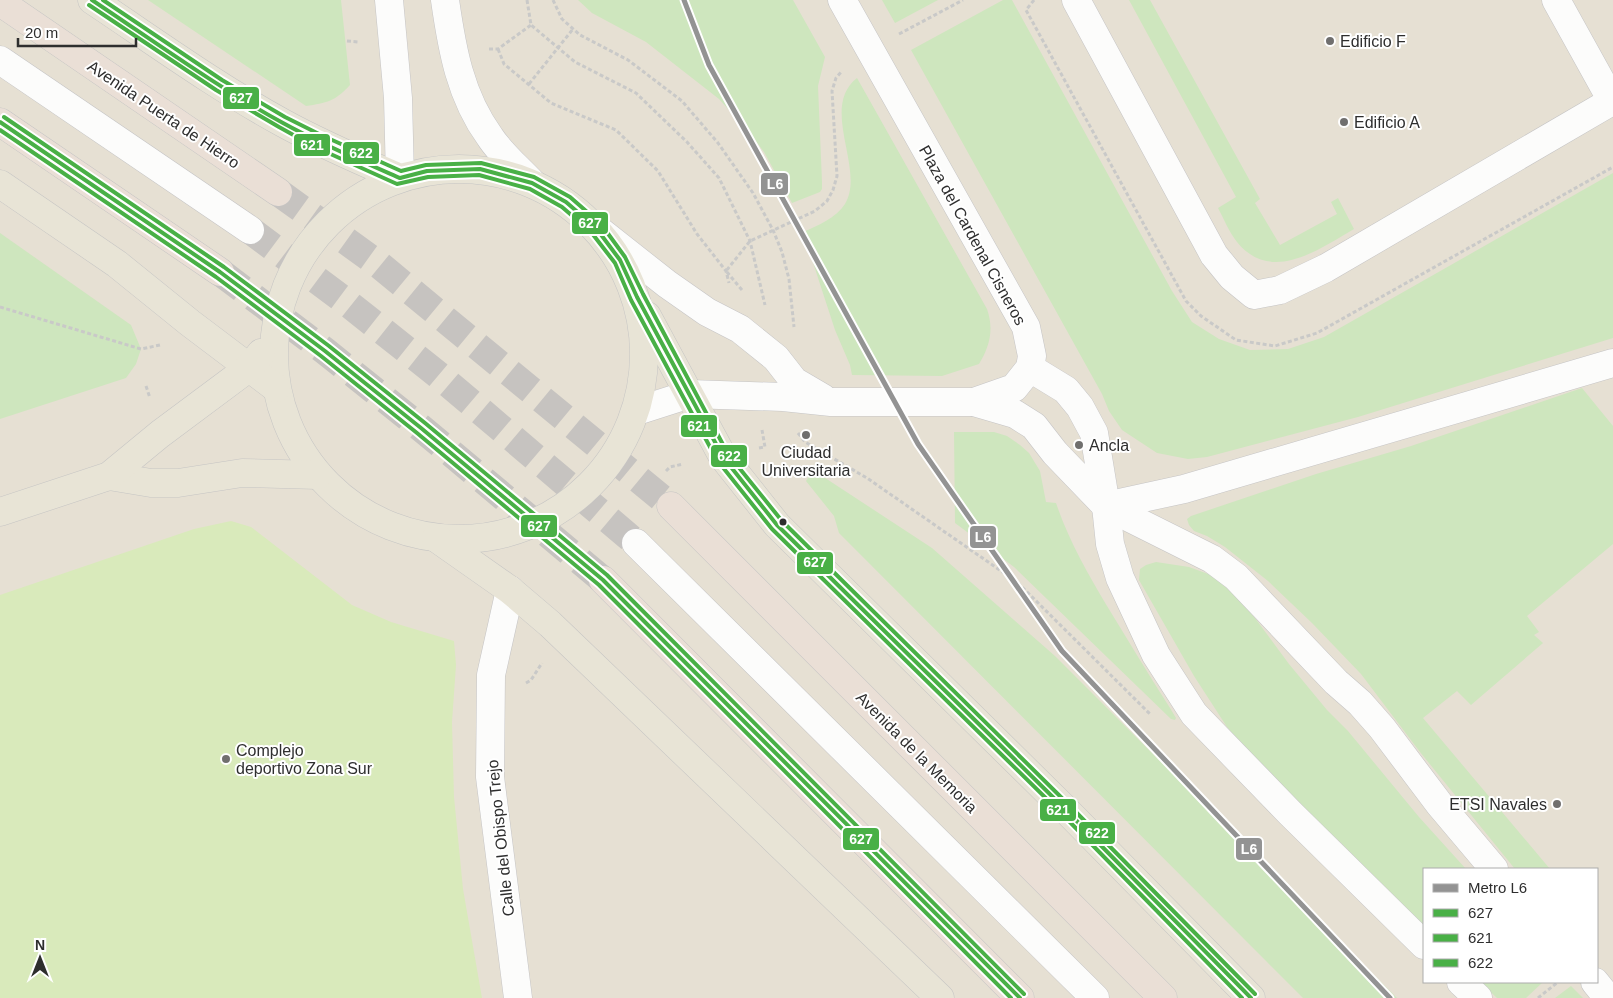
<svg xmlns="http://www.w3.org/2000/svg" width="1613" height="998" font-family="Helvetica,sans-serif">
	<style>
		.education { fill: #e6e0d3; fill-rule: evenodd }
		.green { fill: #cee6be }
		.pitch { fill: #d9eabb }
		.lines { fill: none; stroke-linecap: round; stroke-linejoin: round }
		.minor-tunnel { stroke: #c6c3c0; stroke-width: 28; stroke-dasharray: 28 14; stroke-linecap: butt }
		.highway-tunnel { stroke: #c6c3c0; stroke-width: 28; stroke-dasharray: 28 14; stroke-linecap: butt }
		.minor-casing { stroke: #c5c4c5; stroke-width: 29 }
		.major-casing { stroke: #c6c5c4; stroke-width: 29 }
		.highway-casing { stroke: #c6c5c4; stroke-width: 29 }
		.path { stroke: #c9c9c8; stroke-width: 3; stroke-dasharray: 4 2.5; stroke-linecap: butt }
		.minor { stroke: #fcfcfb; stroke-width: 28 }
		.major { stroke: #e8e4d6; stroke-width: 28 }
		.highway { stroke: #eadfd6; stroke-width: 28 }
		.bus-1-casing { stroke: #fff; stroke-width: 8 }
		.bus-2-casing { stroke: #fff; stroke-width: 8 }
		.bus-3-casing { stroke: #fff; stroke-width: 8 }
		.bus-1 { stroke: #49b046; stroke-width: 4 }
		.bus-2 { stroke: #49b046; stroke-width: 4 }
		.bus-3 { stroke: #49b046; stroke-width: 4 }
		.metro-1-casing { stroke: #fff; stroke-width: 9 }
		.metro-1 { stroke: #939393; stroke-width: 5 }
		.poi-dot { fill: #706f6e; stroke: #fff; stroke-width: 2 }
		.bus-dot { fill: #2e2e2e; stroke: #fff; stroke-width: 2 }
		.labels { text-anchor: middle; stroke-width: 4; stroke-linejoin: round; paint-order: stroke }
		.poi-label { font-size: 16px; fill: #2e2e2e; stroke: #fff; text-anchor: start }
		.street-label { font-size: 16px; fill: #2e2e2e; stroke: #fff }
		.line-badge { stroke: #fff; stroke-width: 2 }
		.badge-label { font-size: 14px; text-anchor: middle; font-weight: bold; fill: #fff }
	</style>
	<rect width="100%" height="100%" fill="#ece8e4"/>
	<!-- education -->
	<path class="education" d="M0,0H1613V998H0ZM1424,869H1597V982H1424Z"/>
	<!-- green -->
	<g class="green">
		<path d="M148,0H341L350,85C336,101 326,103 306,106Z"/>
		<polygon points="578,0 793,0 825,57 818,86 822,182 822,189 820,192 792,203 764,152 748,131 719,99 646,42 592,13"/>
		<polygon points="882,0 938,0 895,23"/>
		<polygon points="1003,0 1012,0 1172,291 1192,322 1219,339 1250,350 1288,349 1324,337 1613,173 1613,338 1358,417 1207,457 1188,459 1157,453 1122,430 1109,411 1102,394 911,50"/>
		<path d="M1129,0H1150L1260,199L1255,203L1280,245L1337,214L1331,202L1338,198L1354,229C1318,250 1271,284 1237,242C1229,232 1224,219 1218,208L1236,197Z"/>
		<path d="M857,78L987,309C994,329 990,346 979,364L942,376L852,375L850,365L835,330L803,232C817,226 836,218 845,204C866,169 819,108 857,78Z"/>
		<polygon points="0,233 131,325 141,349 136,364 126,378 0,419"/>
		<polygon points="1582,388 1613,426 1613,544 1527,616 1539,632 1534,635 1543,643 1471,705 1457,691 1423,718 1550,869 1515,869 1420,752 1361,674 1312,623 1268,581 1225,547 1207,536 1194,531 1189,525 1187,519 1191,516 1316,474 1411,446"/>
		<path d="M954,432H994L1007,436L1020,445L1029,453L1040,471L1046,502L1056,503C1069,541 1087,572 1107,606C1128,640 1148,674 1170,708L1176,718L1175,720L1171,719L1014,567L955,523Z"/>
		<polygon points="813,470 932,548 1055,656 1397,998 1303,998 839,533 834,516 806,481"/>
		<polygon points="1156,562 1189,567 1211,575 1233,593 1255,618 1289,664 1327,710 1348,731 1419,817 1466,869 1424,869 1424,929 1341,843 1262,769 1227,727 1194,676 1139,580 1140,569 1146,565"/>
		<polygon points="1480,982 1543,982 1526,998 1497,998"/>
		<polygon points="1571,986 1583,998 1555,998"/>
	</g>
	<!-- pitch -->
	<polygon class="pitch" points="231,521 251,527 352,605 391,622 454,641 456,665 452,722 454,797 463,889 482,998 0,998 0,595 194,529"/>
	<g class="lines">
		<!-- minor-tunnel -->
		<polyline class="minor-tunnel" points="250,230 345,301 437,374 636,543"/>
		<!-- highway-tunnel -->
		<g class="highway-tunnel">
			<polyline points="278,192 377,263 671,506"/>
			<polyline points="220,272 325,351 421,428 603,580"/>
		</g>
		<defs>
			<g id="minor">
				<polyline points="389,0 398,98 400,178"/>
				<path d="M445,0C452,49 460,96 490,137C501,154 518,168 532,183"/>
				<polyline points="1076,0 1214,255 1232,277 1254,295 1280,290 1326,268 1612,101 1556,0"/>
				<polyline points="0,60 250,230"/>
				<polyline points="596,228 667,284 707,312 740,329 776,358 794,381 823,398"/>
				<polyline points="1030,368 1066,390 1080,407 1094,433 1106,506 1110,544 1120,578 1156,655 1194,714 1290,813 1424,945"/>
				<polyline points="974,402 1015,414 1034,426 1055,453 1106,506 1212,559 1236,577 1336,682 1360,703 1382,728 1440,805 1494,869"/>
				<polyline points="637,411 690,394 783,397 831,402 974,402 1014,388 1030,368 1032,356 1026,327 842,0"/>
				<polyline points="1106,506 1184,489 1613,363"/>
				<polyline points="636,543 1095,998"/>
				<polyline points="510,590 491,675 490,777 518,998"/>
				<polyline points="1461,982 1478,998"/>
				<polyline points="1595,982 1608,998"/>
			</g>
			<g id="major">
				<path d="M92,0C155,42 217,87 283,123C321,144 361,161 400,178"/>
				<circle cx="459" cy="354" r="185"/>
				<polyline points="0,184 117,264 190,323 276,388"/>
				<polyline points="647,316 723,457 777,525 1066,810 1251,998"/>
				<polyline points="109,476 151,483 178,483 242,473 318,475"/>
				<polyline points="0,512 109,476 160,434 250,367 261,353"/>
				<polyline points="436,538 510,590 550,624 940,998"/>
			</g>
			<g id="highway">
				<polyline points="0,2 278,192"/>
				<polyline points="0,122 220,272"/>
				<polyline points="671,506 1163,998"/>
				<polyline points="603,580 1020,998"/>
			</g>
		</defs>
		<!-- minor casing -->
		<use href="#minor" class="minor-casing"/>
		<!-- major casing -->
		<use href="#major" class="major-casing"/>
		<!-- highway casing -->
		<use href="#highway" class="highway-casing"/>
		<!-- path -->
		<g class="path">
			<polyline points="527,0 531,25 575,62 636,93 687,142 719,178 750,241 765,305"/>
			<polyline points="553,0 562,19 580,35 628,60 682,101 718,143 753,193 773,230 782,252 789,279 794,327"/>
			<polyline points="1034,0 1026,10 1186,301 1201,316 1236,340 1275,346 1317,333 1613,167"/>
			<polyline points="899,34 963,0"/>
			<polyline points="347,41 358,42"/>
			<polyline points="489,49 498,49 531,25"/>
			<polyline points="498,49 504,64 551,103 616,130 658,171 697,234 726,271 729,283"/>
			<polyline points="529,84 573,29"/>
			<polyline points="742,290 726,271 750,241 815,211 827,201 833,190 837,176 832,91 836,78 842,71"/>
			<polyline points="0,307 141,349 160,345"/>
			<polyline points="146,386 150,398"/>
			<polyline points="798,433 805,442 867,478 1017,582 1151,715"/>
			<polyline points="759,448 765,447 762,430"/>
			<polyline points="666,471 670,467 683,464"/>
			<polyline points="526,683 531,680 542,663"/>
			<polyline points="1538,998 1558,982"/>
		</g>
		<!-- minor -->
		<use href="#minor" class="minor"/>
		<!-- major -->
		<use href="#major" class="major"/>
		<!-- highway -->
		<use href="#highway" class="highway"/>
		<defs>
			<g id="bus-1">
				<path d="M92,0C155,42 217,87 283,123C321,144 361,161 400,178"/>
				<polyline points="0,122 220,272 325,351 421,428 603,580 1020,998"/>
				<polyline points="400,178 427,171 480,169 532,183 566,202 596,228 620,260 637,297 723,457 777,525 1066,810 1251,998"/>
			</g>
			<g id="bus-2">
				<polyline points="89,5 216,90 279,127 315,147 397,184 428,177 479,175 530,189 562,207 591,232 615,263 631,300 717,460 772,529 1062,814 1242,998"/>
				<polyline points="0,130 216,277 321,356 417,433 599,585 1011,998"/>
			</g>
			<g id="bus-3">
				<polyline points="103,0 222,80 285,117 321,135 401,171 426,165 481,163 534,177 570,197 601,224 625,257 643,294 728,454 782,521 1070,806 1255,994"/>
				<polyline points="4,117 224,267 329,346 425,423 607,575 1024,994"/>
			</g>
		</defs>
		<!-- bus-1 casing -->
		<use href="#bus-1" class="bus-1-casing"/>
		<!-- bus-2 casing -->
		<use href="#bus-2" class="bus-2-casing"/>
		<!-- bus-3 casing -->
		<use href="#bus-3" class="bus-3-casing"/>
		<!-- bus-1 -->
		<use href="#bus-1" class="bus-1"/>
		<!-- bus-2 -->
		<use href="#bus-2" class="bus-2"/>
		<!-- bus-3 -->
		<use href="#bus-3" class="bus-3"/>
		<defs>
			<polyline id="metro-1" points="684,0 709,65 918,444 1062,651 1390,998"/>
		</defs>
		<!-- metro-1 casing -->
		<use href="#metro-1" class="metro-1-casing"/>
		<!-- metro-1 -->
		<use href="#metro-1" class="metro-1"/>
	</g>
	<!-- markers -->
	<g class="poi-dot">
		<circle cx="1330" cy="41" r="5"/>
		<circle cx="1344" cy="122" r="5"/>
		<circle cx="806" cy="435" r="5"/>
		<circle cx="1079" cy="445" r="5"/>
		<circle cx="226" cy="759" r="5"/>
		<circle cx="1557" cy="804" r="5"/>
	</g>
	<circle class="bus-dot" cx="783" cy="522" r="4.5"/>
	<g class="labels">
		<!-- poi labels -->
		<g class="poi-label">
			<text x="1340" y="47">Edificio F</text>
			<text x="1354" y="128">Edificio A</text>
			<text x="1089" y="451">Ancla</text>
			<text x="806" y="458" text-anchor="middle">Ciudad<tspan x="806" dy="18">Universitaria</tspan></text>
			<text x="236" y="756">Complejo<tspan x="236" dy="18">deportivo Zona Sur</tspan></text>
			<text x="1547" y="810" text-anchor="end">ETSI Navales</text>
		</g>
		<!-- street labels -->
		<g class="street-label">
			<text transform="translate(164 114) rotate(34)" y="6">Avenida Puerta de Hierro</text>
			<text transform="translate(973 235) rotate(61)" y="6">Plaza del Cardenal Cisneros</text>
			<text transform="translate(917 752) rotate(45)" y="6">Avenida de la Memoria</text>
			<text transform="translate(500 838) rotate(-96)" y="6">Calle del Obispo Trejo</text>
		</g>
	</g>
	<g class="line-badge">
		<rect x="222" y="86" width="38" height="24" rx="5" fill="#49b046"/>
		<rect x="293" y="133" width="38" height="24" rx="5" fill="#49b046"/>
		<rect x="342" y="141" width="38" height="24" rx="5" fill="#49b046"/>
		<rect x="760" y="172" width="29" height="24" rx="5" fill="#939393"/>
		<rect x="571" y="211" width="38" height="24" rx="5" fill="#49b046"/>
		<rect x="680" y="414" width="38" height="24" rx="5" fill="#49b046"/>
		<rect x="710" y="444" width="38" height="24" rx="5" fill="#49b046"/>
		<rect x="520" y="514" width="38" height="24" rx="5" fill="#49b046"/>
		<rect x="969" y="525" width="28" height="24" rx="5" fill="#939393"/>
		<rect x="796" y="551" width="38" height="24" rx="5" fill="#49b046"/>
		<rect x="1039" y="798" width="38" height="24" rx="5" fill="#49b046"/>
		<rect x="1078" y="821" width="38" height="24" rx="5" fill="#49b046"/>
		<rect x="842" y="827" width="38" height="24" rx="5" fill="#49b046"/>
		<rect x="1235" y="837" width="28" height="24" rx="5" fill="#939393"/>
	</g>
	<g class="badge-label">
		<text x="241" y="103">627</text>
		<text x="312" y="150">621</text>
		<text x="361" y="158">622</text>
		<text x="775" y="189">L6</text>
		<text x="590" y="228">627</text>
		<text x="699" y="431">621</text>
		<text x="729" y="461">622</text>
		<text x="539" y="531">627</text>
		<text x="983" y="542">L6</text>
		<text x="815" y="567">627</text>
		<text x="1058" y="815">621</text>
		<text x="1097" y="838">622</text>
		<text x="861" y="844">627</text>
		<text x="1249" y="854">L6</text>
	</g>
	<!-- legend -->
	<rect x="1423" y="868" width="175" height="115" fill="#ffffff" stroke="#ababab"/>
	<rect x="1433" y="884" width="25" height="8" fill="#939393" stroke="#ababab"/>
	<text x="1468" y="893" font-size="15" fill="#2e2e2e">Metro L6</text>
	<rect x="1433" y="909" width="25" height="8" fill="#49b046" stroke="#ababab"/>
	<text x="1468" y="918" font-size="15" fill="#2e2e2e">627</text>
	<rect x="1433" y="934" width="25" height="8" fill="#49b046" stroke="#ababab"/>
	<text x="1468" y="943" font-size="15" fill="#2e2e2e">621</text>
	<rect x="1433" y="959" width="25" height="8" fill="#49b046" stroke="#ababab"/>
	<text x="1468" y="968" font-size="15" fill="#2e2e2e">622</text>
	<!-- north arrow -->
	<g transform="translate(40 958)" stroke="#ffffff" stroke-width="4" paint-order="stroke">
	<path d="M0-4L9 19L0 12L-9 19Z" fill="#2e2e2e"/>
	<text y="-8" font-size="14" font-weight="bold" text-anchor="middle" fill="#2e2e2e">N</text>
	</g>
	<!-- scale -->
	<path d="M18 38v8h118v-8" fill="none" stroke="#2e2e2e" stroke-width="2.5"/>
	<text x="25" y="38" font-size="15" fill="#2e2e2e" stroke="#ffffff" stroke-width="4" paint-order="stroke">20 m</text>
</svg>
